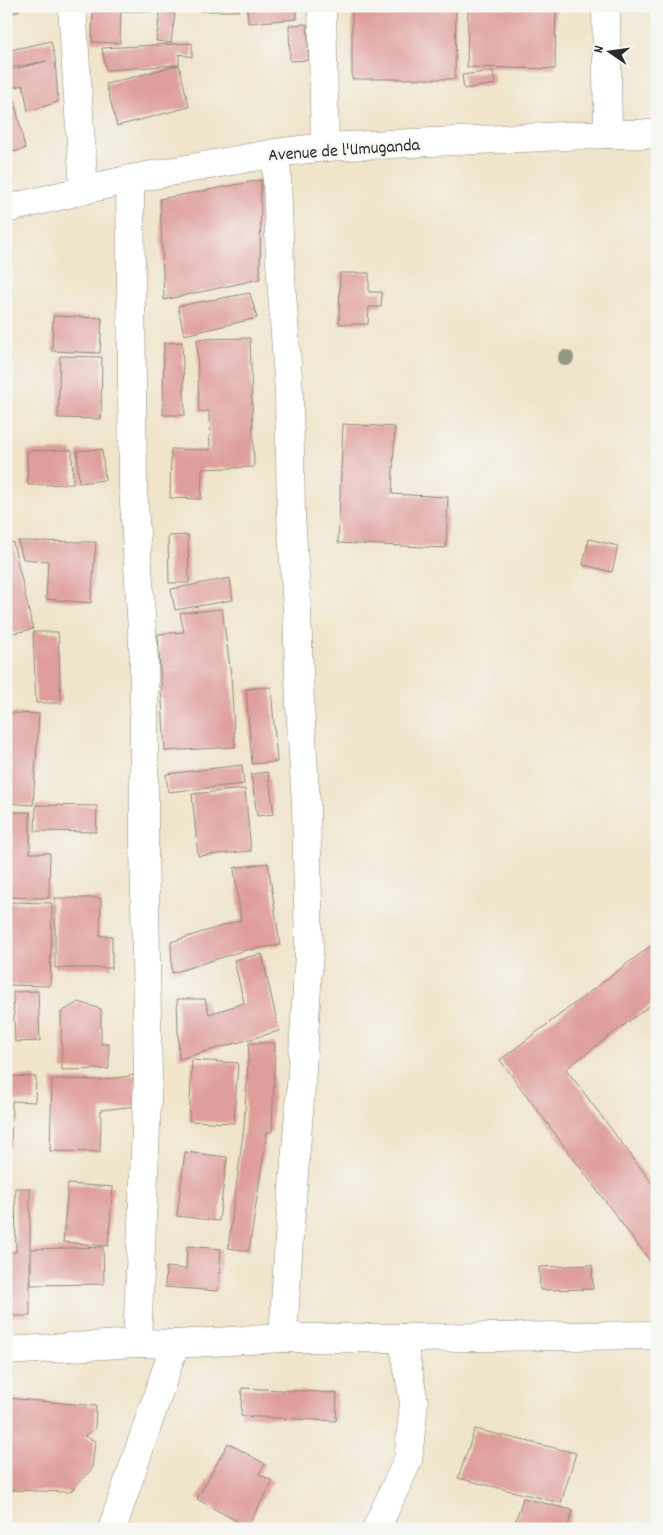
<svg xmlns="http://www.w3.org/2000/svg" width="663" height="1535" font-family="Dekko,sans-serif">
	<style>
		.building { fill: #df9e9b }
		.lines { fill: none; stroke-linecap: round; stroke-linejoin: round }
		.minor-casing { stroke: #8e887a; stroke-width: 29 }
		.minor { stroke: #fff; stroke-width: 28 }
		.tree { fill: #959980 }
		.labels { text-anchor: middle; stroke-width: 5; stroke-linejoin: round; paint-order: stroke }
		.street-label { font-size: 18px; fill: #2b2b2b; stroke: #f6f6f2 }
	</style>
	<rect width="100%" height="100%" fill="#f6f6f2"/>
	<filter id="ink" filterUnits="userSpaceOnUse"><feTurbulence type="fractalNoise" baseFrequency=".02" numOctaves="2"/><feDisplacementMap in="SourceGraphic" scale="10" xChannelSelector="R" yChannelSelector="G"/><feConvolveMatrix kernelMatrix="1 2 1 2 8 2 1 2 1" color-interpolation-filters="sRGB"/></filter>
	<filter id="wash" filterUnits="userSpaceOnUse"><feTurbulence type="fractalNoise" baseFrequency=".0096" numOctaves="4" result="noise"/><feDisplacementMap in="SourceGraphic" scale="20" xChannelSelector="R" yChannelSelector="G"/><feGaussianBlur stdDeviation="1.12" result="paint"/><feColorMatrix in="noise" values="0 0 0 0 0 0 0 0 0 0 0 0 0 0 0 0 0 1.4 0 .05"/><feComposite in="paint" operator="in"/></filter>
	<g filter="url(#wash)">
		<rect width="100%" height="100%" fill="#f0e4ca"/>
		<g id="blocks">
			<!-- building -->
			<g class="building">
				<polygon points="6,6 18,6 19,11 6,16"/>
				<polygon points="93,6 121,6 120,43 92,42"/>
				<rect x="123" y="6" width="28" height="5"/>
				<rect x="201" y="6" width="38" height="5"/>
				<polygon points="247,6 296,6 297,19 248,23"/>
				<polygon points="352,6 456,6 455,79 352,79"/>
				<polygon points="468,6 556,6 555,69 467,67"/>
				<polygon points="160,12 175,14 171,43 156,41"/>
				<polygon points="307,24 309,60 290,61 289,25"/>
				<polygon points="51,41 55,59 58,102 28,111 23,85 6,89 6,72 46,61 6,69 6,51"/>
				<polygon points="192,43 192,57 179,54 179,65 189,107 117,126 106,84 179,65 106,70 102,48"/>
				<polygon points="493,71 495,84 464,89 462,75"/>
				<polygon points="13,92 25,149 6,154 6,94"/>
				<polygon points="261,180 260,279 164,300 160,199"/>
				<polygon points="340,273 369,273 369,292 382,292 381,307 369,307 368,324 339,324"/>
				<polygon points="250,293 257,318 184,335 178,306"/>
				<polygon points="53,316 102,318 100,353 52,351"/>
				<polygon points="250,338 254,467 202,469 201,499 170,498 171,449 210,450 209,411 199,412 197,339"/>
				<polygon points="182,342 185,415 163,415 164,343"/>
				<polygon points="60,356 102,357 101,419 58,418"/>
				<polygon points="343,424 395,427 392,494 448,497 446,548 338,543"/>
				<polygon points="102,449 105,480 79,483 77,451"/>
				<polygon points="72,450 73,484 28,485 27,451"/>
				<polygon points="188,535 189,583 169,583 168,536"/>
				<polygon points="589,539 618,546 612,572 583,565"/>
				<polygon points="18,541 96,542 91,603 46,599 48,561 23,559"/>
				<polygon points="13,542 33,629 9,634 6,620 6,544"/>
				<polygon points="230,578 233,600 175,610 171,589"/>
				<polygon points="222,609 231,675 235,747 165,751 158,634 184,632 180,613"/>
				<polygon points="33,632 58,632 61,703 36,703"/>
				<polygon points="271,687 277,762 252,764 246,689"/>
				<polygon points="10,713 39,714 33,805 6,803 6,763"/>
				<polygon points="242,765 244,784 168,792 166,774"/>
				<polygon points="268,772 274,814 257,816 251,774"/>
				<polygon points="245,789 251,851 198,856 192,794"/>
				<polygon points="36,805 97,806 96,832 35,831"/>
				<polygon points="6,812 30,812 30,853 50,853 49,898 6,897"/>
				<polygon points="268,863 280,945 246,950 172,973 171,942 241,920 234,868"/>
				<polygon points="55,898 101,898 100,936 112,936 112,968 55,968"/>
				<polygon points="6,902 52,903 50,986 6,985"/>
				<polygon points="657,941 657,1000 566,1069 657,1190 657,1267 655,1268 500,1060"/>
				<polygon points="262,954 279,1031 179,1059 177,999 205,999 209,1014 244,1003 234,960"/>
				<polygon points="6,987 8,987 10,1076 36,1077 35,1102 12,1101 11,1147 6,1147"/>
				<polygon points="38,991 40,1041 15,1042 13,992"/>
				<polygon points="79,1002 101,1009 101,1044 109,1044 109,1069 62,1070 61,1012"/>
				<polygon points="249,1043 275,1043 272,1132 267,1132 249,1251 228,1248 244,1127"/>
				<polygon points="192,1060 238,1063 234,1123 189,1121"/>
				<polygon points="136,1075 136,1106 101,1110 100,1152 50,1151 52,1079 101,1080"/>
				<polygon points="185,1152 227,1157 219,1221 177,1216"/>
				<polygon points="68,1184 113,1187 108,1246 63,1242"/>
				<polygon points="15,1188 30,1188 30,1316 6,1316 6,1252 16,1252"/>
				<polygon points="187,1246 221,1249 218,1291 165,1287 166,1267 186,1269"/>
				<polygon points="103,1247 104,1284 31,1285 31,1249"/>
				<polygon points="592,1265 593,1289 540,1290 539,1267"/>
				<polygon points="242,1388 337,1393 336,1421 241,1416"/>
				<polygon points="6,1398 96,1406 95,1429 84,1436 95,1441 92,1469 70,1492 11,1490 6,1483 6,1432 10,1428 6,1427"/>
				<polygon points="475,1429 576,1453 561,1503 458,1478"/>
				<polygon points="228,1443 265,1464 259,1474 273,1481 247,1527 197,1499"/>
				<polygon points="523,1498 573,1510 567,1529 513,1529"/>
			</g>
		</g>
	</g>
	<g filter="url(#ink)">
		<use href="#blocks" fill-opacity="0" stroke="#8e887a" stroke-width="1"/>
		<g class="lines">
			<defs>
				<g id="minor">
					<polyline points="72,6 84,190"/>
					<polyline points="322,6 325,147"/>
					<polyline points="606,6 608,134"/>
					<polyline points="276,153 280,263 289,393 291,514 297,609 300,705 306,805 309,953 301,1087 289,1238 283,1338"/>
					<polyline points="130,179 133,487 144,662 144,840 148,1078 137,1343"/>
					<polyline points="6,209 130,179 276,153 325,147 608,134 657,134"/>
					<polyline points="402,1338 657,1335"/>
					<polyline points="6,1351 137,1343 175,1344 283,1338 402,1338 414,1402 408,1460 376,1529"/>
					<polyline points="112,1529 175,1344"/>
				</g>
			</defs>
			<!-- minor casing -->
			<use href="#minor" class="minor-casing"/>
			<!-- minor -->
			<use href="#minor" class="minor"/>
		</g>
		<!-- trees -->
		<circle class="tree" cx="566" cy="358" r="8"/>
	</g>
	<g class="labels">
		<!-- street labels -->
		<g class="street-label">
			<text transform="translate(344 149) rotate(-4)" y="6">Avenue de l'Umuganda</text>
		</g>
	</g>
	<!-- margin -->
	<rect width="663" height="1535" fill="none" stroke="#f6f6f2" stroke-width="25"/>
	<!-- north arrow -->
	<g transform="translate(610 52) rotate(283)" stroke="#f6f6f2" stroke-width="4" paint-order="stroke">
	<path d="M0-4L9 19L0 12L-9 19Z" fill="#2b2b2b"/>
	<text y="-8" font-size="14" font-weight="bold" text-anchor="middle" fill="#2b2b2b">N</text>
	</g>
</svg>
